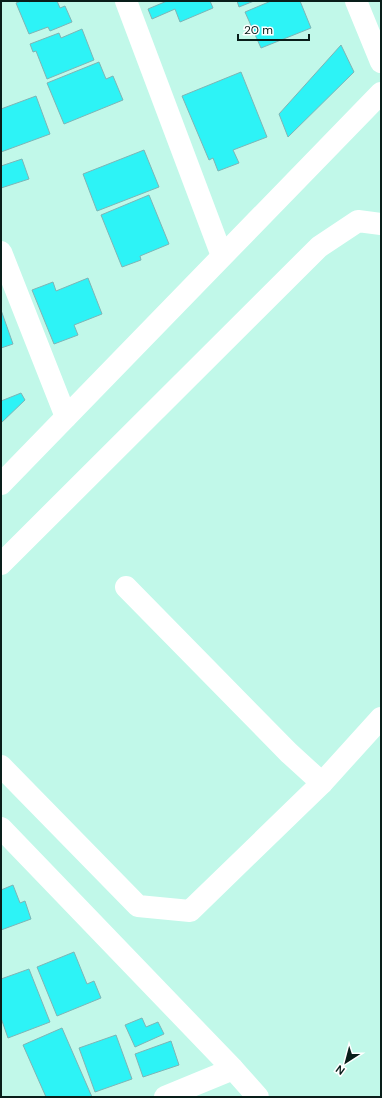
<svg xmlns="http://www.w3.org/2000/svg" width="382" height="1098" font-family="'DM Sans',sans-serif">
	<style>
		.building { fill: #2df3f6; stroke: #7db5b6 }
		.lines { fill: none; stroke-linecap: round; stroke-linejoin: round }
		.minor { stroke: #fff; stroke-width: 22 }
	</style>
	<rect width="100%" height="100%" fill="#c1f8e9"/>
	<!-- building -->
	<g class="building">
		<polygon points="21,1 29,1 29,2 32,1 57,1 60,8 65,6 72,22 50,31 48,27 29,34 16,3"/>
		<polygon points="167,1 210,1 213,8 180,22 175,9 152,19 148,9"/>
		<polygon points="237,1 254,1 239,7"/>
		<polygon points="271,1 300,1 311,28 261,48 245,12"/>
		<polygon points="82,29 94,60 47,79 36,51 33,52 30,44 59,33 61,38"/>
		<polygon points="341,45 354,72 288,137 279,114"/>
		<polygon points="99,62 106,79 113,76 123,100 64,124 47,83"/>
		<polygon points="241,72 267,137 233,150 239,163 218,171 213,158 209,160 182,96"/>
		<polygon points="36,96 50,134 1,152 1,109"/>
		<polygon points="144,150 159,187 97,211 83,174"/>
		<polygon points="22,159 29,179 1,188 1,166"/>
		<polygon points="149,195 169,244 140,256 141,260 122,267 101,215"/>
		<polygon points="88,278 102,314 74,325 78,335 54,344 32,290 53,282 56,291"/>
		<polygon points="1,310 13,344 1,348"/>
		<polygon points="21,393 25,400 1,423 1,401"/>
		<polygon points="13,885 20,903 25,901 31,919 1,930 1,890"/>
		<polygon points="74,952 87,984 94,981 101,998 57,1016 37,967"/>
		<polygon points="29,969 50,1022 8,1038 1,1018 1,979"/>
		<polygon points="142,1018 146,1027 158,1022 164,1034 135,1047 125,1025"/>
		<polygon points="62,1028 92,1097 46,1097 23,1045"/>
		<polygon points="116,1035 132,1079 95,1092 79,1048"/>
		<polygon points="171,1041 179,1065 143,1077 135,1054"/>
	</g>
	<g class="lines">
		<!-- minor -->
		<g class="minor">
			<polyline points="126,1 222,256"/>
			<polyline points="356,1 381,62"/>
			<polyline points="1,252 66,417"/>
			<polyline points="1,484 381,93"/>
			<polyline points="1,564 319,247 358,221 381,224"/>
			<polyline points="126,587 289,753 322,783"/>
			<polyline points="1,766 138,906 190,911 322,783 381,718"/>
			<polyline points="1,828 233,1069 258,1097"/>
			<polyline points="165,1097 233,1069"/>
		</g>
	</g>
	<!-- border -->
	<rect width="382" height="1098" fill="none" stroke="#091e1a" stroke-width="4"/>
	<!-- north arrow -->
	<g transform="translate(346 1062) rotate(216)" stroke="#ffffff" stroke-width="3" paint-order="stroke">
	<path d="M0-3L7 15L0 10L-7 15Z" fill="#091e1a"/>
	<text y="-6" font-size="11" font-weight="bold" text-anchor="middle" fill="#091e1a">N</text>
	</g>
	<!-- scale -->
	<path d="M238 34v6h71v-6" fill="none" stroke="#091e1a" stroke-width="2"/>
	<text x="244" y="34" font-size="12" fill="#091e1a" stroke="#ffffff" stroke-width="3" paint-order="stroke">20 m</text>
</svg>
